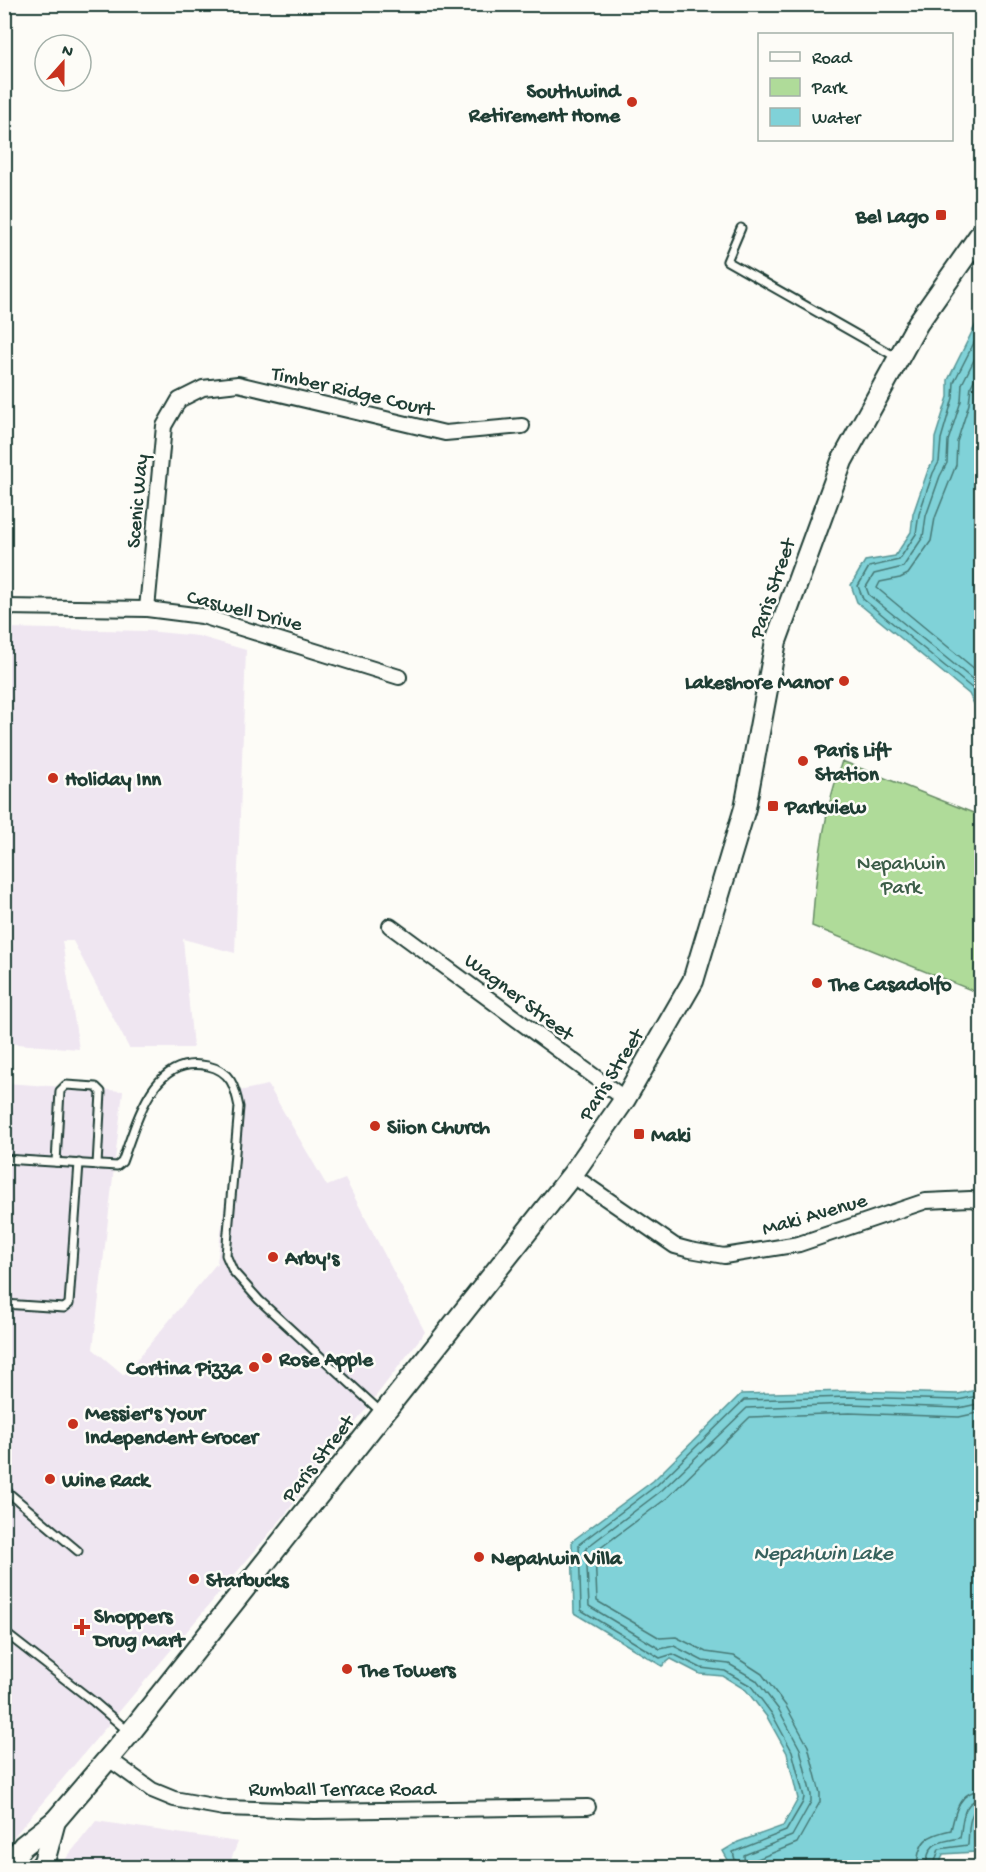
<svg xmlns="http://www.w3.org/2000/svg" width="986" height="1872" font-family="'Gochi Hand',sans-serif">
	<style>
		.built { fill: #efe6f1 }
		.green { fill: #afdb99; stroke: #678c66; stroke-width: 1.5 }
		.water { fill: #80d2d8; stroke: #599696; stroke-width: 1.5 }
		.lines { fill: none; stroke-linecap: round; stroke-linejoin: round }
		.shore { stroke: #467976; stroke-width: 1.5 }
		.lane-casing { stroke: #1f3d34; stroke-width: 11 }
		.street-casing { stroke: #1f3d34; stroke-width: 18 }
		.secondary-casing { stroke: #1f3d34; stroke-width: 24 }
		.lane { stroke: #fdfcf7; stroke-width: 7 }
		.street { stroke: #fdfcf7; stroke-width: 14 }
		.secondary { stroke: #fdfcf7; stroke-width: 20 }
		.poi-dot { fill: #c8321e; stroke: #fdfcf7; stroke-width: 2 }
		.labels { text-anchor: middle; stroke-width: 5; stroke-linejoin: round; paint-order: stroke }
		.poi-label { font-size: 21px; font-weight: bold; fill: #1f3d34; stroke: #fdfcf7; text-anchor: start }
		.street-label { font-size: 21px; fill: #1f3d34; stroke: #fdfcf7 }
		.park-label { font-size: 21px; fill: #3c5d48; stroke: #fdfcf7 }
		.water-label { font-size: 22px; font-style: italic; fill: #37625d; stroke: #fdfcf7 }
	</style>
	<rect width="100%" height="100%" fill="#fdfcf7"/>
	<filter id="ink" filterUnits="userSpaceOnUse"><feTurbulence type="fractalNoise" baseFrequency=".0167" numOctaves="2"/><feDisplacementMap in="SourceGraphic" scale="12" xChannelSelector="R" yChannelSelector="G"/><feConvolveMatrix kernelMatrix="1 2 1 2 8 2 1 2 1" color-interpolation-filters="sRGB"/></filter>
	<g filter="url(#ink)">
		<!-- built -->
		<g class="built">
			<polygon points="5,628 148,631 198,636 246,650 235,953 183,939 193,1048 129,1048 73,941 62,941 79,1049 5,1043"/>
			<polygon points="5,1083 123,1091 93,1349 124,1375 217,1263 239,1091 268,1085 327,1186 345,1179 425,1332 284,1516 5,1847"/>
			<polygon points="96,1821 238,1842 228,1867 59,1867"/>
		</g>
		<!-- green -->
		<path class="green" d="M842,761L981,816V994L812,926C816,872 824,811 842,761Z"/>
		<!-- water -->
		<g class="water">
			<polygon points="978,320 982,322 981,718 969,694 857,602 851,585 865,561 895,556 911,532 913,514 928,470 934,461 935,438 948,397 948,380"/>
			<polygon points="981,1389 982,1804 974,1828 975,1852 943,1854 939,1867 732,1867 723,1851 738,1842 783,1826 798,1799 787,1753 767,1717 746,1690 723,1676 700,1674 671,1659 662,1666 574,1613 572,1541 653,1481 741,1394 849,1391 958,1394"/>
		</g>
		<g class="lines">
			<!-- shore -->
			<g class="shore">
				<polyline points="982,327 954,382 953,398 941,439 939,462 933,473 919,514 916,534 899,560 869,567 858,586 863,599 973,689 982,705"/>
				<polyline points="982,344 962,384 961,401 948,441 947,463 940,476 926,516 923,537 903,567 874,574 866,587 869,595 977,683 982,689"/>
				<polyline points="982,365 971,386 969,404 957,442 956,465 935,518 931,541 908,574 900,578 880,582 877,588 982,675"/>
				<polyline points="737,1868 733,1852 786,1831 803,1802 804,1797 792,1751 772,1714 751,1686 725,1671 701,1668 673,1654 660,1658 581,1610 579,1544 657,1485 744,1400 849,1397 958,1400 982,1395"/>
				<polyline points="745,1868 744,1855 792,1836 811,1802 811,1795 800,1749 779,1710 756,1680 729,1664 703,1661 674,1646 660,1649 589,1606 586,1548 661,1491 747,1408 849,1404 959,1408 982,1403"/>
				<polyline points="754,1868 755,1860 797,1843 820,1802 820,1793 808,1746 786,1706 762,1674 734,1656 706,1652 676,1637 660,1638 597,1601 595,1552 667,1498 750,1417 849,1413 959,1417 982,1412"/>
				<path d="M917,1868C918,1840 927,1835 951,1830C955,1812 959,1791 982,1790"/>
				<path d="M926,1868C928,1840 938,1843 960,1838C963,1823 961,1800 982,1799"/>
				<path d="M933,1868L939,1849L968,1845C969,1832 968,1819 976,1808L982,1807"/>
			</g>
			<defs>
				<g id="lane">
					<polyline points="741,228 727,261 896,357"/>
					<path d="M4,1159L117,1166L122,1162C137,1123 152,1053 208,1066C231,1071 235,1087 239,1107L226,1255L233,1271L259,1300L381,1412"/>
					<polyline points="56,1162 60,1091 66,1085 96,1087 101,1092 97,1165"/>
					<polyline points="4,1304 64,1308 69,1304 79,1163"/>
					<polyline points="4,1489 78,1551"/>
					<polyline points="4,1632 94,1702 129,1732"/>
				</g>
				<g id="street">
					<polyline points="4,607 147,609 202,616 399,677"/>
					<polyline points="147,609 164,426 179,400 203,388 238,384 445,433 522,426"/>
					<polyline points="390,926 625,1099"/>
					<polyline points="572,1175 675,1246 690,1250 724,1256 799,1244 926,1201 970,1199 982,1201"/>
					<polyline points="109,1759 152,1790 174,1799 224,1808 314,1811 588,1807"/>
				</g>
				<g id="secondary">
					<polyline points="5,1868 23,1846 55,1821 130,1733 572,1175 625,1099 693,981 745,808 776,641 842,461 918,323 982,232"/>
					<polyline points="39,1868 44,1862 55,1821"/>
				</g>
			</defs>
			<!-- lane casing -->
			<use href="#lane" class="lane-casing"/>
			<!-- street casing -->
			<use href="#street" class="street-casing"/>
			<!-- secondary casing -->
			<use href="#secondary" class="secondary-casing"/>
			<!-- lane -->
			<use href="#lane" class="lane"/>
			<!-- street -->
			<use href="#street" class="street"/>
			<!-- secondary -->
			<use href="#secondary" class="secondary"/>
		</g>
	</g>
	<!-- markers -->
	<g class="poi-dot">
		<circle cx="632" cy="102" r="6"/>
		<rect x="935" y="209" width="12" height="12" rx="3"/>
		<circle cx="844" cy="681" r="6"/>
		<circle cx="803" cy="761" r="6"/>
		<circle cx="53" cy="778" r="6"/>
		<rect x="767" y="800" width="12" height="12" rx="3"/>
		<circle cx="817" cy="983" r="6"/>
		<circle cx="375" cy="1126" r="6"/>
		<rect x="633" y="1128" width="12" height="12" rx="3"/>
		<circle cx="273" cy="1257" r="6"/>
		<circle cx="267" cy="1358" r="6"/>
		<circle cx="254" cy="1367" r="6"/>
		<circle cx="73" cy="1424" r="6"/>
		<circle cx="50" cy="1479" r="6"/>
		<circle cx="479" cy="1557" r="6"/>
		<circle cx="194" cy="1579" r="6"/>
		<path d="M79 1618h6v6h6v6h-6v6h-6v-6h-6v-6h6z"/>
		<circle cx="347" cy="1669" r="6"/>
	</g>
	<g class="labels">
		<!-- poi labels -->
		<g class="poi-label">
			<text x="620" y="97" text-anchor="end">Southwind<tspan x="620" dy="24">Retirement Home</tspan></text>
			<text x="929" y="222" text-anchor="end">Bel Lago</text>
			<text x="832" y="688" text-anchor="end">Lakeshore Manor</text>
			<text x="815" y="756">Paris Lift<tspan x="815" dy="24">Station</tspan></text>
			<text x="65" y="785">Holiday Inn</text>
			<text x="785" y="813">Parkview</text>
			<text x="829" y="990">The Casadolfo</text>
			<text x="387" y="1133">Siion Church</text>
			<text x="651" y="1141">Maki</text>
			<text x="285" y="1264">Arby's</text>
			<text x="279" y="1365">Rose Apple</text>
			<text x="242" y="1374" text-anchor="end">Cortina Pizza</text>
			<text x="85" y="1419">Messier's Your<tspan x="85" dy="24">Independent Grocer</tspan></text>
			<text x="62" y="1486">Wine Rack</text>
			<text x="491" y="1564">Nepahwin Villa</text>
			<text x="206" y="1586">Starbucks</text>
			<text x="94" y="1622">Shoppers<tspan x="94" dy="24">Drug Mart</tspan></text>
			<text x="359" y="1676">The Towers</text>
		</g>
		<!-- street labels -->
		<g class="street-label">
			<text transform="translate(353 390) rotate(13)" y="7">Timber Ridge Court</text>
			<text transform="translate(136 501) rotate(-85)" y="7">Scenic Way</text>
			<text transform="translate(771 588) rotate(-71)" y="7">Paris Street</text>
			<text transform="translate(245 609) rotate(14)" y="7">Caswell Drive</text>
			<text transform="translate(520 996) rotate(37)" y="7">Wagner Street</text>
			<text transform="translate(610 1074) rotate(-58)" y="7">Paris Street</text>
			<text transform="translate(814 1213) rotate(-16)" y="7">Maki Avenue</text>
			<text transform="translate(317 1458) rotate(-52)" y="7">Paris Street</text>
			<text x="342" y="1795">Rumball Terrace Road</text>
		</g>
		<!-- park labels -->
		<g class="park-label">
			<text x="901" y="869">Nepahwin<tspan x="901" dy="24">Park</tspan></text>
		</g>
		<!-- water labels -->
		<g class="water-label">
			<text x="823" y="1559">Nepahwin Lake</text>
		</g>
	</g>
	<!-- margin -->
	<rect width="986" height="1872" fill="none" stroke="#fdfcf7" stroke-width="24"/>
	<rect x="12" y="12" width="962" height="1848" fill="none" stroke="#1f3d34" stroke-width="2" filter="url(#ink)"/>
	<!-- legend -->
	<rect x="758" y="33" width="195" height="108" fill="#fdfcf7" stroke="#a4b0a9" stroke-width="1.5"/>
	<rect x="770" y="52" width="30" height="9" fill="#fdfcf7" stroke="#a4b0a9" stroke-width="1.5"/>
	<text x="812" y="63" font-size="18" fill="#1f3d34">Road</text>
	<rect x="770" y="78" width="30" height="18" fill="#afdb99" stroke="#a4b0a9" stroke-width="1.5"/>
	<text x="812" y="93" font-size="18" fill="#1f3d34">Park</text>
	<rect x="770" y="108" width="30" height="18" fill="#80d2d8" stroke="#a4b0a9" stroke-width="1.5"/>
	<text x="812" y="123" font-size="18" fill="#1f3d34">Water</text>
	<!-- north arrow -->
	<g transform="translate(63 63) rotate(21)"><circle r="28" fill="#fdfcf7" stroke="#a4b0a9" stroke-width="1.5"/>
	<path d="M0-4.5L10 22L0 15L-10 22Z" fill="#c8321e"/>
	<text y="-9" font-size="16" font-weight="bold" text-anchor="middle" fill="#1f3d34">N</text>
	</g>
</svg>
